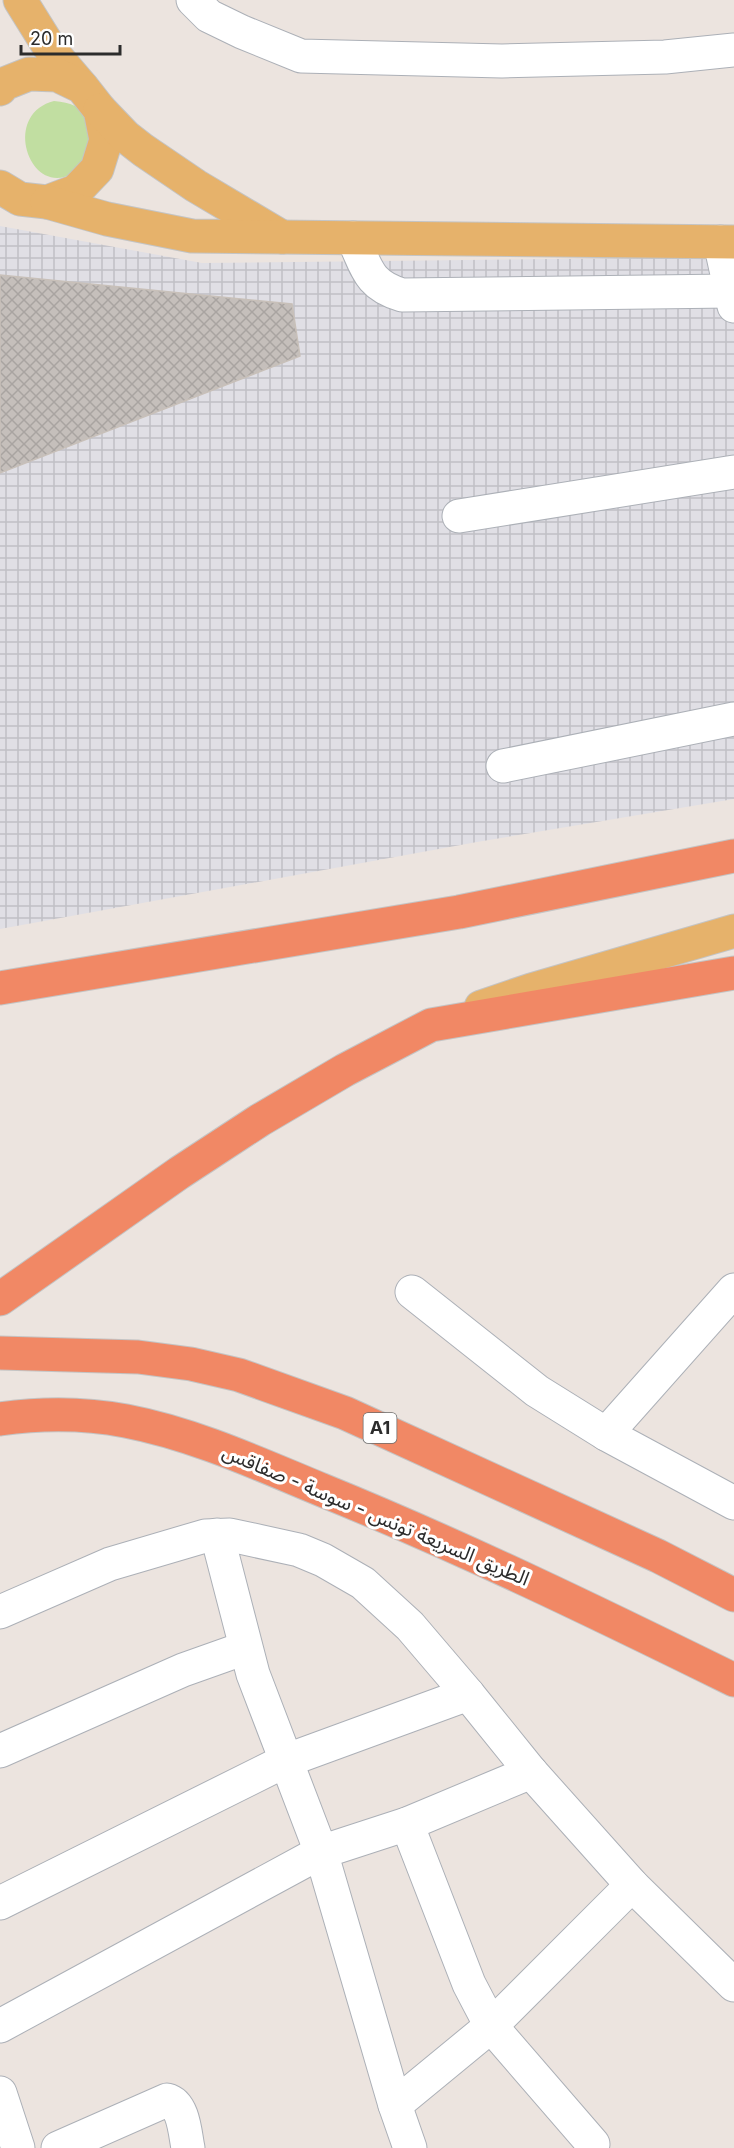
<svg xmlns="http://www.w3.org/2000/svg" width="734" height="2148" font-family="Inter,'Noto Sans Arabic',sans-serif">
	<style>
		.industrial { fill: url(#industrial-grid) }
		.grass { fill: #c1dea1 }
		.building { fill: url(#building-cross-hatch); stroke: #c8c0b9; stroke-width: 1.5 }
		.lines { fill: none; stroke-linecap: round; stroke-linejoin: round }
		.minor-casing { stroke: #acb0b7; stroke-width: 35 }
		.major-casing { stroke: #c4c4c4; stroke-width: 35 }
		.highway-casing { stroke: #c4c4c4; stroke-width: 35 }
		.minor { stroke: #fff; stroke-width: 33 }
		.major { stroke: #e6b26b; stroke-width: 33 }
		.highway { stroke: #f18865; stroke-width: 33 }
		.labels { text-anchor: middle; stroke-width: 6; stroke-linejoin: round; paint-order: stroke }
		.shield { fill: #fff; stroke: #6b6b6b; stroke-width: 1.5 }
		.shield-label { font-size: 18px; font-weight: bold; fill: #2c2c2c }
		.street-label { font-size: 20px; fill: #2c2c2c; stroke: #fff }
	</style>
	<defs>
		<pattern id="industrial-grid" width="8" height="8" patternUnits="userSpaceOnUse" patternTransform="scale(1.5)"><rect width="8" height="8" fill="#e0dfe5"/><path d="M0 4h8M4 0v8" fill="none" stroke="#c0c0c5"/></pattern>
		<pattern id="building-cross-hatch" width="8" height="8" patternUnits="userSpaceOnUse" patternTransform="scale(1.5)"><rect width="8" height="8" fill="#c5bfbb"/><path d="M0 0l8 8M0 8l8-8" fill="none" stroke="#a9a4a1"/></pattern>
	</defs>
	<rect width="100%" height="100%" fill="#ece4df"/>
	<!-- industrial -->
	<polygon class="industrial" points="0,226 202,263 734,257 734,799 477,842 0,929"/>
	<!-- grass -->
	<path class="grass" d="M54,101C89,104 89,120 94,149C88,156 81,169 73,173C31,199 0,115 54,101Z"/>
	<!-- building -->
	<polygon class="building" points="0,275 292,304 300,356 0,473"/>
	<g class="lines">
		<defs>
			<g id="minor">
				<polyline points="193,0 209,16 242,32 301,56 502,61 665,57 734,50"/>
				<path d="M353,238C367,268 368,285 402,295L731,291"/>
				<polyline points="720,242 734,306"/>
				<polyline points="459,516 734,472"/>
				<polyline points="503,766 734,719"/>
				<polyline points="412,1292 537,1391 606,1434 734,1503"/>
				<polyline points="606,1434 734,1290"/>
				<polyline points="217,1535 253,1674 321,1852 395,2105 410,2148"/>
				<polyline points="0,1612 110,1564 205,1536 230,1535 299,1550 323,1560 363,1583 410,1626 468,1694 531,1772 632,1885 734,1985"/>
				<polyline points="0,1751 183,1670 245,1648"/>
				<polyline points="407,1824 469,1984 491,2026 593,2144"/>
				<polyline points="0,1903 285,1761 468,1694"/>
				<polyline points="0,2026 321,1852 407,1824 531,1772"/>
				<polyline points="0,2093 18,2148"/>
				<polyline points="395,2105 491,2026 632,1885"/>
				<path d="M58,2148L167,2100C184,2104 185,2134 188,2148"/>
			</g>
			<g id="major">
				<polyline points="20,0 53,53 81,86"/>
				<polyline points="0,89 4,84 29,74 57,75 82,87 100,110 106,140 97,169 76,191 47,202 20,199 0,187"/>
				<polyline points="100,110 125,136 143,150 196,186 282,237"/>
				<polyline points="47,202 107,219 192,236 734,242"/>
				<polyline points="481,1007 531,990 734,931"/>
			</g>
			<g id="highway">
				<polyline points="0,988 459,912 734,856"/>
				<polyline points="0,1299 179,1173 260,1120 345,1070 431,1025 734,973"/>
				<polyline points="0,1353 138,1357 191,1364 239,1375 345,1413 658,1556 734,1595"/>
				<path d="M0,1419C42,1413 84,1413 126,1421C194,1434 259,1464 322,1490C462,1547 598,1613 734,1680"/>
			</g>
		</defs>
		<!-- minor casing -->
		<use href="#minor" class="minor-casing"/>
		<!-- major casing -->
		<use href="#major" class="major-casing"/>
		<!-- highway casing -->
		<use href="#highway" class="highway-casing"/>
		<!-- minor -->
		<use href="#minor" class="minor"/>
		<!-- major -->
		<use href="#major" class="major"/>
		<!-- highway -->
		<use href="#highway" class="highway"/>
	</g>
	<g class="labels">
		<!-- shield labels -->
		<rect class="shield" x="363.5" y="1413" width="33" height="30" rx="4.5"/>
		<g class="shield-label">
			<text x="380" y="1434">A1</text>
		</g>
		<!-- street labels -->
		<g class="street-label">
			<text transform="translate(376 1515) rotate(23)" y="7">الطريق السريعة تونس - سوسة - صفاقس</text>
		</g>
	</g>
	<!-- scale -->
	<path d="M21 45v9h99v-9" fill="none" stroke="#2c2c2c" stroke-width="3"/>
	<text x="30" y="45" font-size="18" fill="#2c2c2c" stroke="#ffffff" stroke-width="4.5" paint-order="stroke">20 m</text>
</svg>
